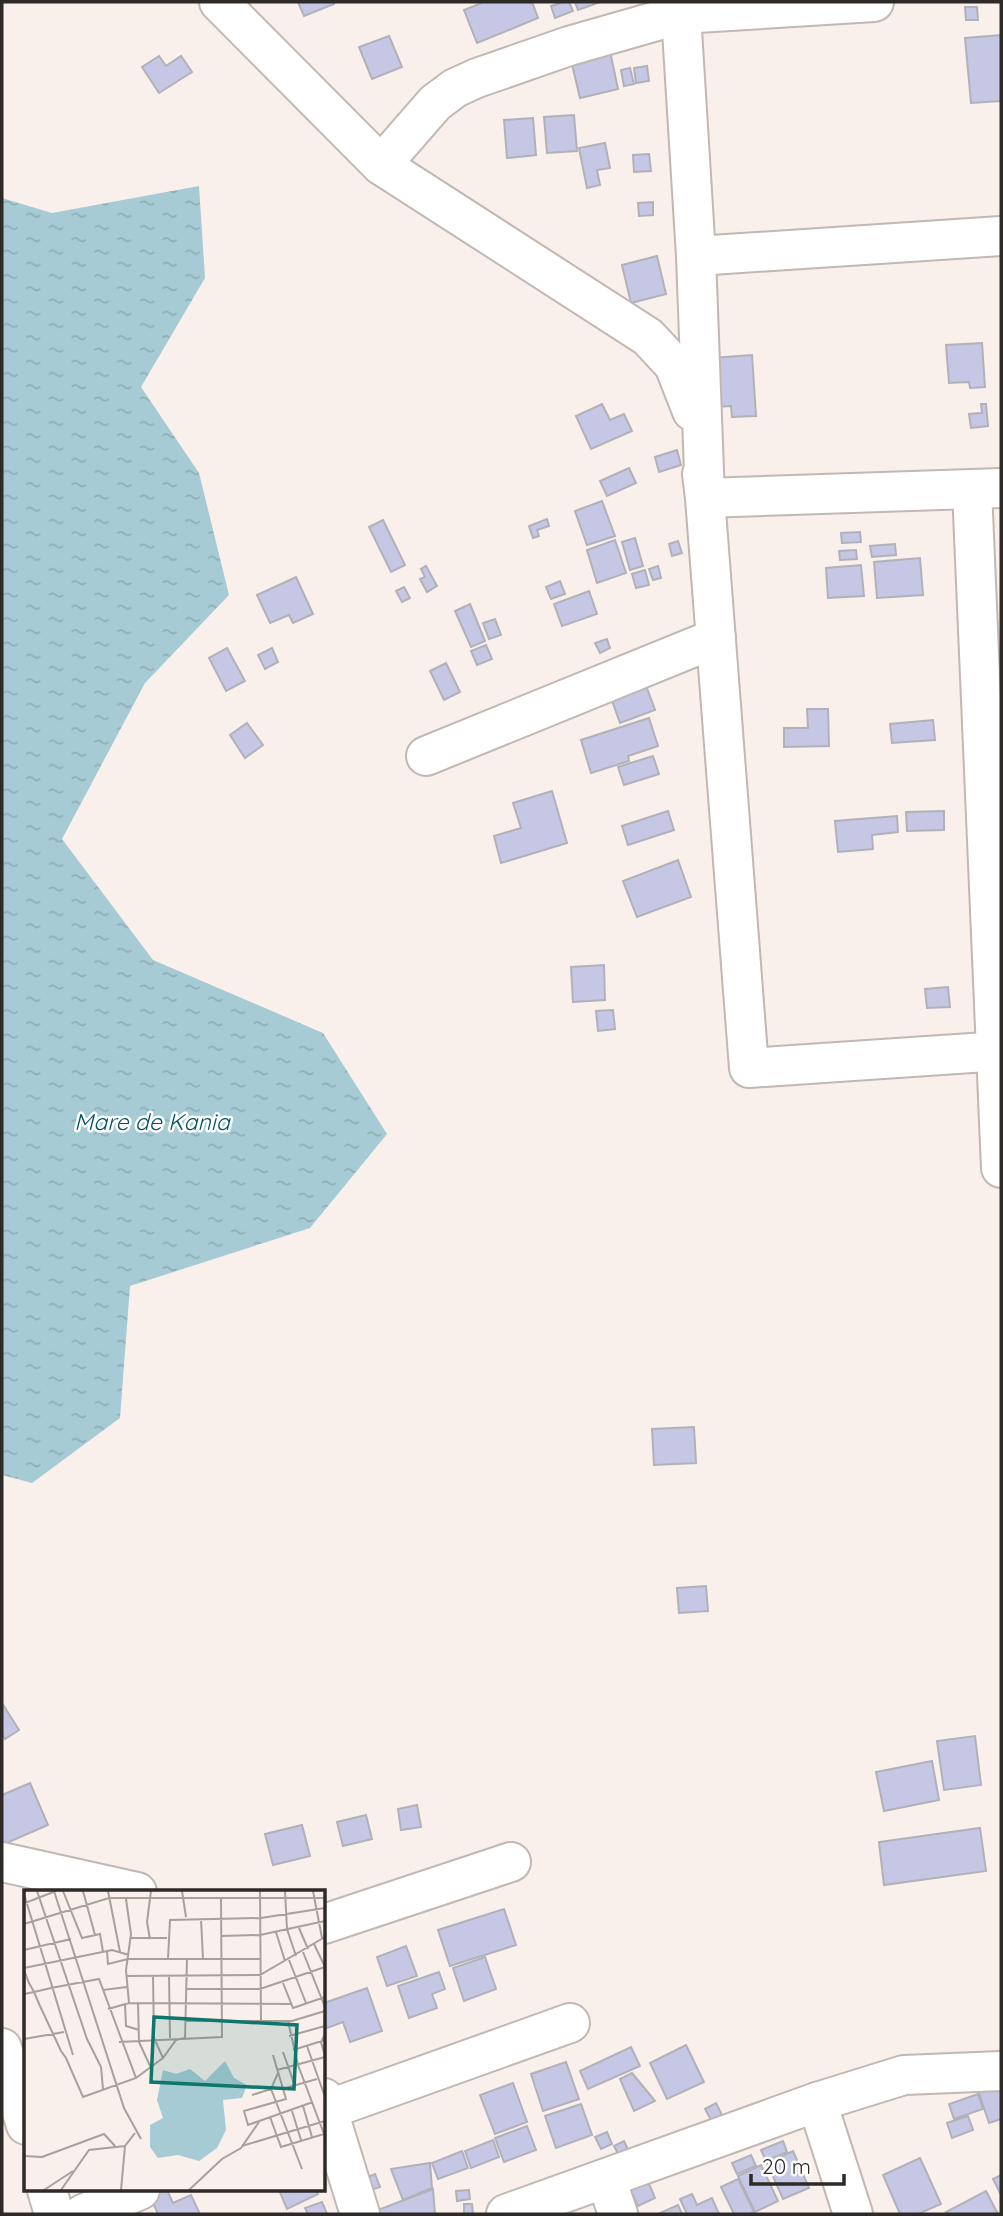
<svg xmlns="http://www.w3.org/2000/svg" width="1003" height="2216" font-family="Quicksand,sans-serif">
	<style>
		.water { fill: url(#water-ripples) }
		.building { fill: #c6c7e5; stroke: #b1b1ba; stroke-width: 2 }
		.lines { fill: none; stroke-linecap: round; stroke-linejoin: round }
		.minor-casing { stroke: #c1b8b4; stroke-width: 42 }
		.minor { stroke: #fff; stroke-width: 38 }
		.labels { text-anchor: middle; stroke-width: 5; stroke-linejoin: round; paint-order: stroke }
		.water-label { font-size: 23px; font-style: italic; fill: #035463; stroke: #fff }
		.inset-road { fill: none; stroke: #a7a09d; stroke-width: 2 }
		.view { fill: #0f766e; fill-opacity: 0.15; stroke: #0f766e; stroke-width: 3.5 }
		.inset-edge { fill: none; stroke: #2d2a28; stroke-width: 3.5 }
	</style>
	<defs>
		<pattern id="water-ripples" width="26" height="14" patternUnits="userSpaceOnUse" patternTransform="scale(1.75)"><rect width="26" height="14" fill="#a6cbd5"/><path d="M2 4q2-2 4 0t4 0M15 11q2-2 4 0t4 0" fill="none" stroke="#8faeb7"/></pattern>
	</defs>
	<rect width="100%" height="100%" fill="#f9efeb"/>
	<!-- water -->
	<polygon class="water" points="199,186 205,278 141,387 199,473 229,595 145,683 62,839 153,960 323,1033 387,1134 310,1228 130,1286 120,1418 32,1483 2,1475 2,198 52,213"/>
	<!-- building -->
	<g class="building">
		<polygon points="298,2 333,2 334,4 304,16"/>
		<polygon points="484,2 532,2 538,18 477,43 464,10"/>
		<polygon points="564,2 569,2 573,11 555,18 551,6"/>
		<polygon points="575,2 600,2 578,10"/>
		<polygon points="965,7 977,7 978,20 966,20"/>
		<polygon points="1001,35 1001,101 971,103 965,38"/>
		<polygon points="389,36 402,67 372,79 359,47"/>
		<polygon points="610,51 618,89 580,98 571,60"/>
		<polygon points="159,56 166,66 181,56 192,72 159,93 142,67"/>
		<polygon points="647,66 649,81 636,83 634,68"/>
		<polygon points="630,68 634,84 624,86 621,70"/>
		<polygon points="574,115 577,151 547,153 544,117"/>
		<polygon points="533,118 536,155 507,158 504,120"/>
		<polygon points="605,143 610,168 597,170 600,185 587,188 579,148"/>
		<polygon points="649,154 651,171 634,172 633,155"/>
		<polygon points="653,202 653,215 639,216 638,203"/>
		<polygon points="657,256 666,294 631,303 622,265"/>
		<polygon points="982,343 985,387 970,388 969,382 949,383 946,345"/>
		<polygon points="752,355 756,416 732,417 731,406 716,407 712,358"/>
		<polygon points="602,404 610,420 624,414 632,431 591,449 576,416"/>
		<polygon points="981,404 986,404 988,426 971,428 969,414 982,413"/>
		<polygon points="677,450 681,465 659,472 655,457"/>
		<polygon points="629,468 636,483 607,496 600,481"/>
		<polygon points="602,501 615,536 587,545 575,511"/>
		<polygon points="547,519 549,526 537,530 539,536 533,538 529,526"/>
		<polygon points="383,520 405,565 391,572 369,527"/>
		<polygon points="860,532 861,542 842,543 841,533"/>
		<polygon points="635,538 643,566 630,570 622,542"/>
		<polygon points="615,540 626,573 597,583 587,550"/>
		<polygon points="678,541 682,553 672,556 669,544"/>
		<polygon points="895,544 896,555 872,557 870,546"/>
		<polygon points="856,550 857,559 840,560 839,551"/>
		<polygon points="920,558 923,595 877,598 874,562"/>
		<polygon points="861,565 864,596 828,598 826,568"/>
		<polygon points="426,566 437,586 427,592 420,579 425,577 421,569"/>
		<polygon points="658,566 661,578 653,580 649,569"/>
		<polygon points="645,570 649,585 636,588 632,574"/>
		<polygon points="296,577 313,614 293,623 289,615 270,623 257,595"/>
		<polygon points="560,581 565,594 551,599 546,587"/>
		<polygon points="404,587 410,598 402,602 396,591"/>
		<polygon points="589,591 597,614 562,626 554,604"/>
		<polygon points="470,604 485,641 471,647 455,611"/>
		<polygon points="495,619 501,635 489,639 483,623"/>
		<polygon points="607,639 610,648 600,653 595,643"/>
		<polygon points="486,645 492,659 477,665 471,651"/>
		<polygon points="227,648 245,681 226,691 209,658"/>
		<polygon points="272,648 278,662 265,669 258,655"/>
		<polygon points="446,663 460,692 444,700 430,671"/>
		<polygon points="644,680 655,710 620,723 609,692"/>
		<polygon points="807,709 828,709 829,746 784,747 784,728 808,728"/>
		<polygon points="649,718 658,746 628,756 629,761 591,773 581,740"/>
		<polygon points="933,720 935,740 892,743 890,724"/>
		<polygon points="247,723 263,745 245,758 230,735"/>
		<polygon points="653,756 659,774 624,785 618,767"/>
		<polygon points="552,791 567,843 501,863 494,836 521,828 513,803"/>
		<polygon points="668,811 674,830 628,845 622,826"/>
		<polygon points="944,811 944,830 907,831 906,812"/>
		<polygon points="897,816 898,832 872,835 873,849 838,852 835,821"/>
		<polygon points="678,860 691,897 637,917 623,881"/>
		<polygon points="604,965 605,1000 573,1002 571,967"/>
		<polygon points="948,987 950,1007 927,1008 925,989"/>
		<polygon points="613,1010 615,1029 598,1031 596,1011"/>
		<polygon points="694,1427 696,1463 654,1465 652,1429"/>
		<polygon points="706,1586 708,1611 679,1613 677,1588"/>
		<polygon points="2,1703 19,1730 5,1739 2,1734"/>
		<polygon points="975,1736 981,1785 944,1790 937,1741"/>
		<polygon points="932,1761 939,1800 884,1811 876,1772"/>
		<polygon points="30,1783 48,1825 2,1845 2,1795"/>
		<polygon points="417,1805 421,1827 401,1830 398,1809"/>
		<polygon points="366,1815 372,1839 343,1846 337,1822"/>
		<polygon points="302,1825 310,1856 273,1865 265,1834"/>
		<polygon points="980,1828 986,1871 884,1885 879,1842"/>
		<polygon points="504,1909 516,1945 450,1966 438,1930"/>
		<polygon points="406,1946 417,1976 387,1986 377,1957"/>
		<polygon points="485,1957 496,1989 464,2001 453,1968"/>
		<polygon points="439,1972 445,1989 432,1994 437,2008 409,2018 398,1986"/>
		<polygon points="367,1988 382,2031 350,2042 343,2022 324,2029 324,2003"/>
		<polygon points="686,2045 704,2082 667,2099 650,2063"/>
		<polygon points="631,2047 640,2066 588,2089 580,2071"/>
		<polygon points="566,2062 579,2099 543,2111 531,2074"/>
		<polygon points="632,2073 655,2101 634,2111 620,2079"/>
		<polygon points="1001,2082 1001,2119 989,2123 978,2090"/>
		<polygon points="513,2083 527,2122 495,2134 480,2095"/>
		<polygon points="978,2094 983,2109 954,2119 949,2104"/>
		<polygon points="716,2103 722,2115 711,2120 705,2109"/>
		<polygon points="581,2104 592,2135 556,2148 545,2116"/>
		<polygon points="968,2116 973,2130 952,2138 947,2123"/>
		<polygon points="527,2126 536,2150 504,2162 495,2138"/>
		<polygon points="607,2132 612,2144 601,2149 595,2137"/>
		<polygon points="493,2140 499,2157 471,2168 465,2151"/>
		<polygon points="624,2141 630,2154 620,2158 614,2146"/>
		<polygon points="783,2141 787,2152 766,2161 761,2150"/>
		<polygon points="462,2151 468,2168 438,2179 432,2163"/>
		<polygon points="793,2151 809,2188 783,2199 767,2163"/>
		<polygon points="751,2155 756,2166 737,2174 732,2163"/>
		<polygon points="920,2158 941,2204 918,2214 900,2214 883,2175"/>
		<polygon points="430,2163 432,2188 403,2200 391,2169"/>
		<polygon points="761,2165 778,2201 755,2212 738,2176"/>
		<polygon points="375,2174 380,2187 365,2192 361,2180"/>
		<polygon points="1001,2175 1001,2193 1000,2193 993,2179"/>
		<polygon points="647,2179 655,2198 638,2206 629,2187"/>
		<polygon points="738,2179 754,2212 749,2214 734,2214 721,2187"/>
		<polygon points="433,2189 435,2214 380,2214 378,2210"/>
		<polygon points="163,2190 167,2190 173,2203 191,2195 200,2214 158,2214 150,2196"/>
		<polygon points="279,2190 316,2190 318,2194 287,2209"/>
		<polygon points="469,2190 470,2199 457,2201 456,2191"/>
		<polygon points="986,2191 998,2214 948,2214 946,2212"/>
		<polygon points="692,2194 697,2205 712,2198 719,2214 687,2214 680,2199"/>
		<polygon points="322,2202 327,2214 308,2214 305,2208"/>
		<polygon points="464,2204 472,2204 473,2214 464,2214"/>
		<polygon points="678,2205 682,2214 658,2214"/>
	</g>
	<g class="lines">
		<defs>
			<g id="minor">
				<polyline points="219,2 381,165 435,103 455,88 477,78 569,46 681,14 874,2"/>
				<polyline points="677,2 681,14 696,256 705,498 749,1068 1001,1051"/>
				<polyline points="381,165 648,337 674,365 692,411"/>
				<polyline points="696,256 1001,236"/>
				<polyline points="702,474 705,498 1001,488"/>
				<polyline points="972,489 1001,1168"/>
				<polyline points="426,756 716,638"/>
				<polyline points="2,1862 137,1892"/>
				<polyline points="324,1924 511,1862"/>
				<polyline points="2,2048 26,2125"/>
				<polyline points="324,2098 360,2214"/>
				<polyline points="817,2102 853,2214"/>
				<polyline points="324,2111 570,2023"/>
				<polyline points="606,2179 618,2214"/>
				<polyline points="47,2190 54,2214"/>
				<polyline points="83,2214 140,2190"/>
				<polyline points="506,2214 817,2102 904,2075 1001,2071"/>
			</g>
		</defs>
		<!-- minor casing -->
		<use href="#minor" class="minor-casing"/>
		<!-- minor -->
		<use href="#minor" class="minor"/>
	</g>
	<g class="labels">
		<!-- water labels -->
		<g class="water-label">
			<text x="152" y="1130">Mare de Kania</text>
		</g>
	</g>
	<!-- overview -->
	<g transform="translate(24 1890)">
		<rect width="301" height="301" fill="#f9efeb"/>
		<path d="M201,171L210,188L223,195L218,208L199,210L202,240L193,258L175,271L154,265L134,268L126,257V235L139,228L133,210L139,180L152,184L166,179L181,191Z" fill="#a6cbd5"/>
		<path class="inset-road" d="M13,1L63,149L77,177L79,199M30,1L100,218L117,249M39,1L58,48L76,44L79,62M59,1L71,45M84,1L96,62M158,1L162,27M236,1L237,131M261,1L263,39L272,66M289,1L298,48M0,4L49,165M102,9L107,44L102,80L105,113M1,13L32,1M177,29L179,69M0,34L85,8H301M275,38L284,59M252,42L261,71M197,46L236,45L301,31M106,48H143M126,49L123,32L127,1M290,54L301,77M0,60L47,49M83,61L84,74L104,69H236M279,62L301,117M144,69L146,30L237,28L301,18M265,70L282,113M0,78L88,60L105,65M0,80L5,93L10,102L16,116L37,161L42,168L59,207L112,188L75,89L27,98L10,102L0,104M102,86L236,85L301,47M145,86L146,148M259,93L269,118L301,107M162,99H236L301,77M79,100L103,97M114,113L115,152L127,178M101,114L102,136L115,140M84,119L105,113L268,114M162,131H268L301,121M264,131L274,175L300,244M301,144L297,152L301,166M265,146L301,136M0,149L40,142M95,152L198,147L197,9M283,156L301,207M269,160L301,150M259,162L271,196M249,165L262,209L220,221L224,235L289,212M139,168L152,150L161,148L163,69M253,180L301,167M112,188L139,168L130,148L129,86M247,199L278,279M258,199L293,189M228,205L247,199L254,183M279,216L288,247M268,221L277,250M246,227L257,257L300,244M218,256L301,231M0,266L18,267L80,244L91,256M20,300L49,281M37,300L65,260L101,256M97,300L101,256L111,243M165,300L198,269L217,258L235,232"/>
		<path class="view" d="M130,127L273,135L270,199L127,192Z"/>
		<rect width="301" height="301" class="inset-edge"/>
	</g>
	<!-- border -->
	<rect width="1003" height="2216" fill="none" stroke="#2d2a28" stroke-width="7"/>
	<!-- scale -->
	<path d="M751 2174v10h93v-10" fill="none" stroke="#2d2a28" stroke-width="3.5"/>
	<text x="762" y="2174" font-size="21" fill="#2d2a28" stroke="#ffffff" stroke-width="5" paint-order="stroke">20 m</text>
</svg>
